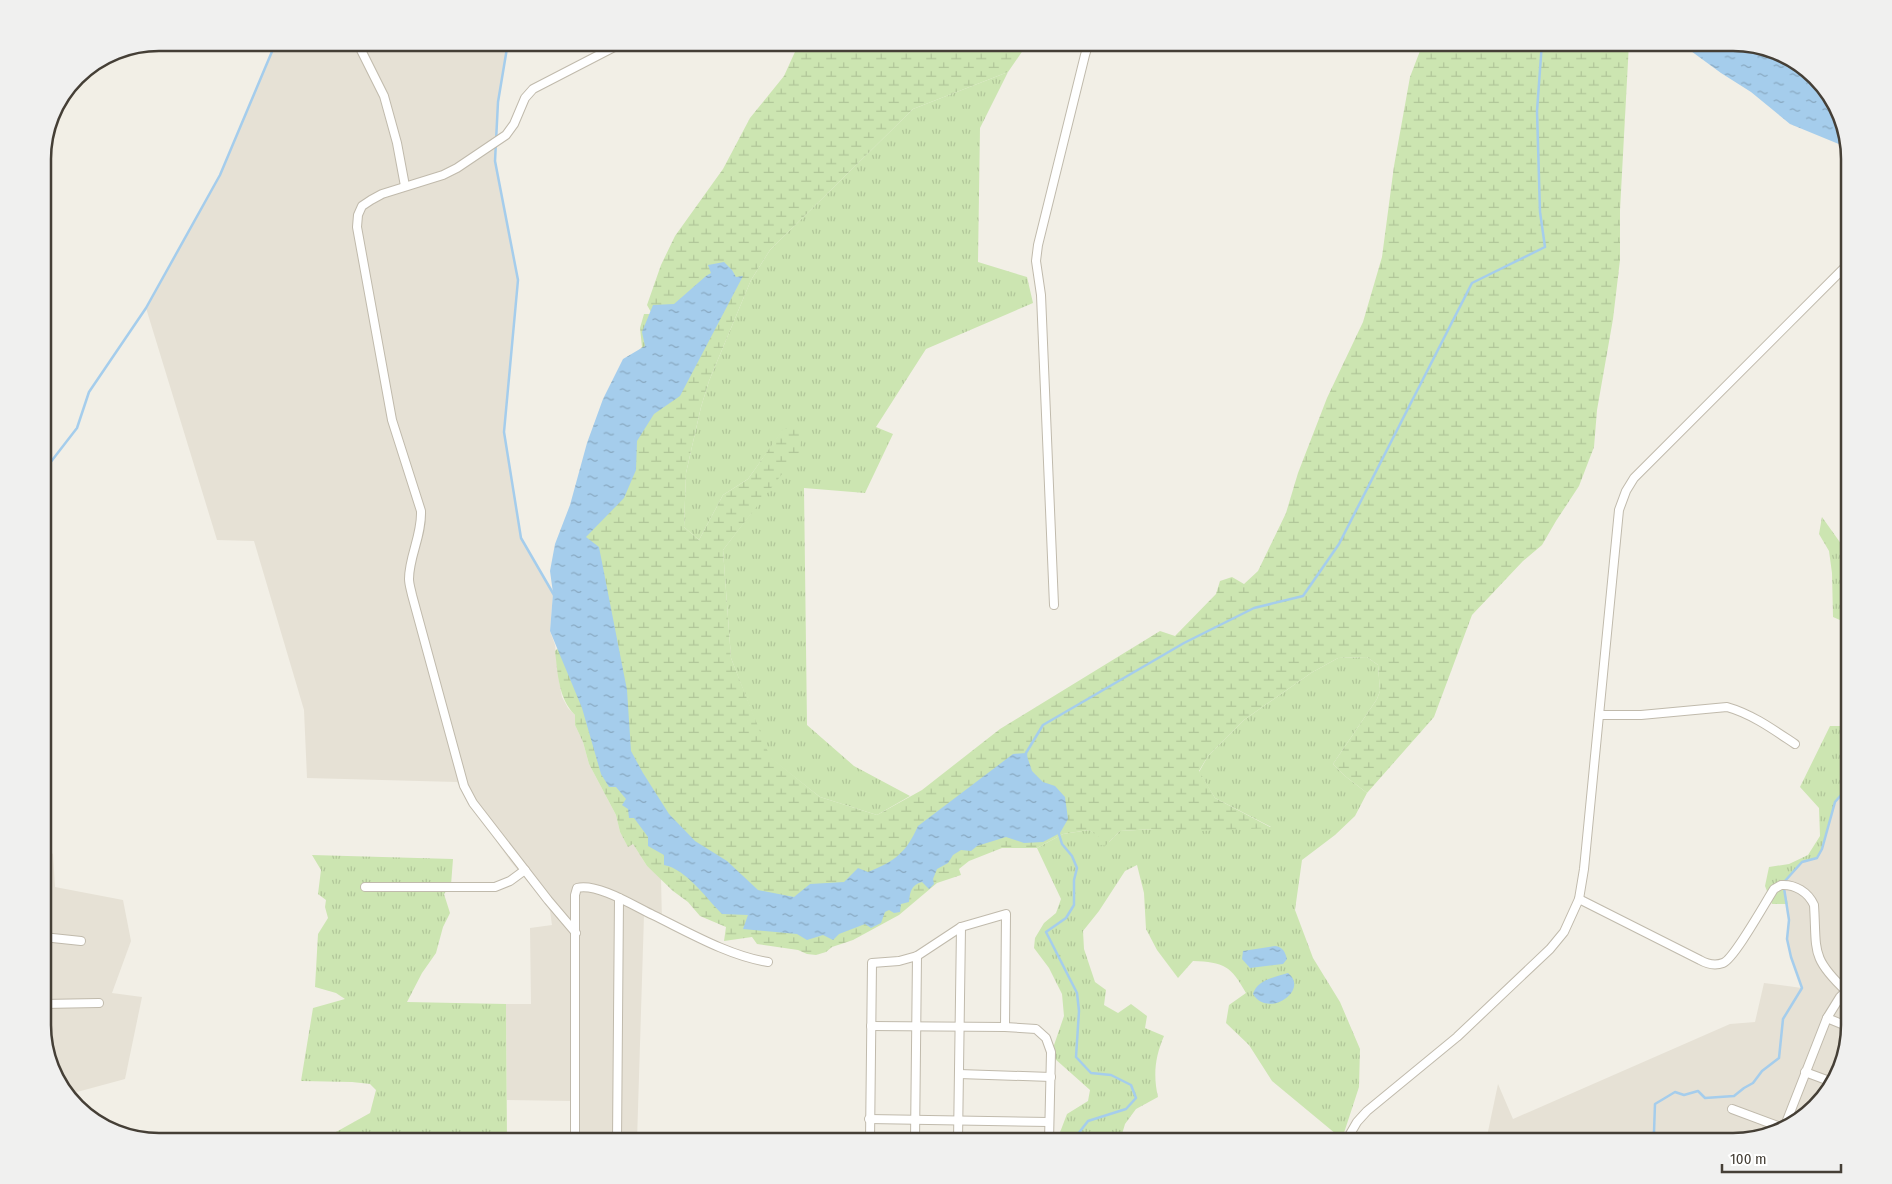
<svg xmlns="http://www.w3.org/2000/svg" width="1892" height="1184" font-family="'Fira Sans Condensed',sans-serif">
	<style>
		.residential { fill: #e6e1d5 }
		.grass { fill: url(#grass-tufts) }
		.wetland { fill: url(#wetland-marsh) }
		.water { fill: url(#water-ripples) }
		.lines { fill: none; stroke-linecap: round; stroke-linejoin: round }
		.stream { stroke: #a5cdec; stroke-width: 2.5 }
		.street-casing { stroke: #c0baac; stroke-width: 10 }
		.street { stroke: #fff; stroke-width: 8 }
		.rim { fill: none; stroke: #453f36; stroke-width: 2.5 }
	</style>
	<defs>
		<pattern id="grass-tufts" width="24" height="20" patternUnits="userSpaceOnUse" patternTransform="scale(1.25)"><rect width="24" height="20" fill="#cce5b1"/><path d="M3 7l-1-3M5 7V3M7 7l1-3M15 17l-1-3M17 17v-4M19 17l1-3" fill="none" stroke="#b1c699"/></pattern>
		<pattern id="wetland-marsh" width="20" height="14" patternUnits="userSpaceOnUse" patternTransform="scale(1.25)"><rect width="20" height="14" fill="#cce5b1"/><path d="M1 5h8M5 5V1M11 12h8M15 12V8" fill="none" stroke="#b1c699"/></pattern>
		<pattern id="water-ripples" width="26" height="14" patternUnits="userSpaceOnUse" patternTransform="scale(1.25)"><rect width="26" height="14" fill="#a5cdec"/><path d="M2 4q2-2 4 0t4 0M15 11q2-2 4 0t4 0" fill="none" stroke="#88a8c0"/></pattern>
	</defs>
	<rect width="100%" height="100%" fill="#f2efe6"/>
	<!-- residential -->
	<g class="residential">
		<polygon points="276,43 508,43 498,102 495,161 518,280 504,432 521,538 553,593 550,631 555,645 559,681 562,697 568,708 575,715 575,725 583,742 589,764 616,815 620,832 628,846 633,844 647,866 661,878 662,923 644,915 637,1141 572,1141 572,1101 507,1100 506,1004 531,1004 530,928 552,925 550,911 545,902 511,862 469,803 457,782 307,778 304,710 254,541 217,540 146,308 220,175"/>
		<polygon points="1849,786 1849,1025 1830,1089 1791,1126 1733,1141 1486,1141 1498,1084 1513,1119 1730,1024 1755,1022 1764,983 1802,988 1791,957 1787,939 1789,920 1784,888 1785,881 1802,862 1817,858 1822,849 1835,802"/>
		<polygon points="43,847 53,854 55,887 123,900 131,941 112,993 142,997 125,1079 77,1092 79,1105 58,1083 43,1032"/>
	</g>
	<!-- grass -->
	<g class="grass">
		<polygon points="1008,72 980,128 978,262 1027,277 1033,303 926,349 876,427 893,434 865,493 804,488 807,725 854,766 910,796 877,815 820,797 769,757 731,658 723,550 752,512 783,430 748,479 723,495 699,540 684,527 686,473 701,407 709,381 751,280 770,250 913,109"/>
		<polygon points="1822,517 1849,555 1849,624 1833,617 1832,573 1829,551 1819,534"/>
		<path d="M1367,657L1378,665L1380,691L1377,699L1333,764L1345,776L1367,793L1355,816L1335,835L1302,860L1295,910L1313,958L1340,1002L1360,1049L1359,1087L1342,1139L1272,1081L1249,1045L1226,1023L1229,1005L1246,993C1231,966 1224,962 1193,961L1178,978L1157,950L1146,929L1144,893L1137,865L1125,871L1099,911L1083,931L1084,949L1095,982L1106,990L1104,1005L1118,1013L1131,1004L1147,1016L1145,1028L1164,1036C1155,1057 1153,1075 1158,1097L1136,1109L1125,1124L1120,1141H1065L1059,1135L1067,1114L1088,1101L1090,1090L1054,1058L1053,1048L1064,1016L1062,994L1049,968L1034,948L1035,938L1044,923L1056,913L1061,899L1037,848L1063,834L1089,830L1109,842L1120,831L1154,829L1271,827L1215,798L1199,772L1208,756L1244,720L1311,673L1338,658Z"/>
		<polygon points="1830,726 1844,726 1849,729 1849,786 1835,802 1822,849 1817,858 1802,862 1785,881 1784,888 1788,904 1772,904 1765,886 1769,867 1789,864 1808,855 1820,836 1819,808 1800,787"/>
		<polygon points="312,855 453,859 451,885 444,894 450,913 443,927 436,953 422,973 407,1002 506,1004 507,1141 327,1141 336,1132 370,1113 376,1090 370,1084 352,1082 301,1081 313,1008 345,999 336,993 315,987 318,934 328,918 325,907 326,900 318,894 321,870"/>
	</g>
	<!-- wetland -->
	<path class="wetland" d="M799,43H1028L1008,72L913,109L770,250L751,280L709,381L701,407L686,473L684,527L699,540L723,495L748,479L783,429L802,428L800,451L723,550L731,658L770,757L820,797L877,815L922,790L1000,729L1160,631L1175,636L1216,594L1220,581L1232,577L1244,584L1258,571L1286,513L1298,473L1327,398L1363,322L1382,257L1394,166L1410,77L1423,43H1629L1620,210V260L1613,319L1597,410L1594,447L1579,486L1556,521L1542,545L1523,561L1472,615L1434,717L1367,793L1345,776L1333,764L1377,699L1380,691L1378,665L1367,657L1338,658L1311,673L1244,720L1208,756L1199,771L1215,798L1272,828L1201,831L1154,829L1120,831L1105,846L1100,845L1099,837L1089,830L1063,834L1037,848H1002L969,861L959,869L961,875L937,883L899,915L853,940L832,947L826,952L816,955L807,954L798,950L757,944L752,937L724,941L726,927L700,916L688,902L673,891L647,866L633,844L628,847L620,832L616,815L589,764L583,742L575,725V715C558,698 558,674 555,651L567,640L570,559L632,358L642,347L640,328L644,314H652L647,305L661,265L675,236L723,169L750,118L784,76Z"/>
	<!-- water -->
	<g class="water">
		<polygon points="1680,43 1733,43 1797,62 1834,101 1846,147 1790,124 1751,92 1721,73"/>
		<path d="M724,262L732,270L736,277L743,276L680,396L654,414L637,441L636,470L624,498L586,537L599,547L627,690L631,751L643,773L669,814L695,841L727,861L758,890L794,897L810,884L844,882L858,868L868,872C895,861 906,853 918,826L1013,754L1026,753L1032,771L1043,782L1055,786L1065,797L1068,819L1060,833L1043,842L1024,843L1006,837L977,846L971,851L961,850L953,855L948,863L937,869L933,879L934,884L929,889L922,882C911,885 910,892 909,902L901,904L900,912L894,913L889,910L885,912L881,923L871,928L865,924L839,934L833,940L823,935L807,940L797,934L743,929L748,915L722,914C706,898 686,869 664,865V855L648,846V837L634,818H629L628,809L622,805L626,799L616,787H609L601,774L582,708L550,631L553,593L550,571L555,544L570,505L587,443L603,399L623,359L645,346L642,332L653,305L674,304L706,276L711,273L708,265Z"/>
		<path d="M1275,946C1283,947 1285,952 1287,959L1283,964L1250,968L1242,959L1243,951Z"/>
		<path d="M1288,973C1310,990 1268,1019 1253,994C1257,980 1275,977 1288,973Z"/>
	</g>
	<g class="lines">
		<!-- stream -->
		<g class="stream">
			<polyline points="508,42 498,102 495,161 518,280 504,432 521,538 554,595"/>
			<polyline points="43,472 77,428 89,392 146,308 220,175 276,42"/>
			<polyline points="1026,757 1026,753 1043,725 1184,643 1254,608 1303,596 1339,544 1472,283 1545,247 1540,212 1537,111 1542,42"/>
			<polyline points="1058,831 1062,844 1072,856 1077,868 1074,880 1074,905 1066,918 1046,932 1077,993 1079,1011 1076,1057 1091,1073 1111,1075 1131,1085 1136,1098 1126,1109 1088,1121 1078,1134 1081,1141"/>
			<polyline points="1785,881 1802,862 1817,858 1822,849 1835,802 1849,786"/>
			<polyline points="1654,1132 1659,1141"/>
			<polyline points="1647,1141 1654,1132 1655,1104 1675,1092 1684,1095 1698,1091 1705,1098 1734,1096 1744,1088 1753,1083 1762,1071 1779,1058 1783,1019 1802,988 1791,957 1787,939 1789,920 1784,888"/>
		</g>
		<defs>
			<g id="street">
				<polyline points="357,42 384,96 397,143 405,186"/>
				<polyline points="1054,605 1041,295 1036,261 1038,245 1085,55 1089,42"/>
				<path d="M1599,715H1641L1727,707C1752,714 1774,730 1795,744"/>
				<polyline points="365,887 495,887 510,881 525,870"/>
				<path d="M1579,899L1700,960C1707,964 1715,966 1723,963C1734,959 1765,903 1774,889L1781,885C1795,884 1808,892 1814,905C1817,951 1810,957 1846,991"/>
				<path d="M576,933L548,900L473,803L464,786L412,595C411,590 409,584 409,579C409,556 422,536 421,511L392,420L357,227L358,215L362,206L371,200L382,194L443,175L457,168L506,135L514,124L525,98L533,89L624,42"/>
				<polyline points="43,937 81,941"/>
				<polyline points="43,1004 99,1003"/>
				<polyline points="1827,1018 1849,1027"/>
				<polyline points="871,1026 1005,1027 1036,1029 1046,1038 1051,1052 1049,1141"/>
				<polyline points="1805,1072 1832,1082"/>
				<polyline points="959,1074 1051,1077"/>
				<polyline points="1732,1109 1783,1128"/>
				<polyline points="869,1119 1049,1122"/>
				<polyline points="1784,1128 1827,1018 1840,997 1849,988"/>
				<path d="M575,1141V895L577,888C598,883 634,906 653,915C688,932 729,956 768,962"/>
				<polyline points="617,1141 619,898"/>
				<polyline points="870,1141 872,963 899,961 917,956 961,927 1006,914 1005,1027"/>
				<polyline points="915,1141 917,956"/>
				<polyline points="958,1141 961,927"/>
				<polyline points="1346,1141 1357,1122 1367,1111 1457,1037 1550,949 1564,932 1579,899 1584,869 1619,510 1626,491 1634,478 1849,263"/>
			</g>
		</defs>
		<!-- street casing -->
		<use href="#street" class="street-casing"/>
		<!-- street -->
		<use href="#street" class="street"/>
	</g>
	<!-- crop -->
	<path d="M0 0H1892V1184H0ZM159 51H1733A108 108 0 0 1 1841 159V1025A108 108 0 0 1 1733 1133H159A108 108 0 0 1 51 1025V159A108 108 0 0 1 159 51Z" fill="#f0f0ef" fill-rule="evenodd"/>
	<path class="rim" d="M159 51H1733A108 108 0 0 1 1841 159V1025A108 108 0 0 1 1733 1133H159A108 108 0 0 1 51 1025V159A108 108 0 0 1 159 51Z"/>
	<!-- scale -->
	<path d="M1722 1164v8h119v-8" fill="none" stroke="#453f36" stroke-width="2.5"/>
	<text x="1730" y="1164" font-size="15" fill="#453f36" stroke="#ffffff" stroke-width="4" paint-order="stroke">100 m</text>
</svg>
